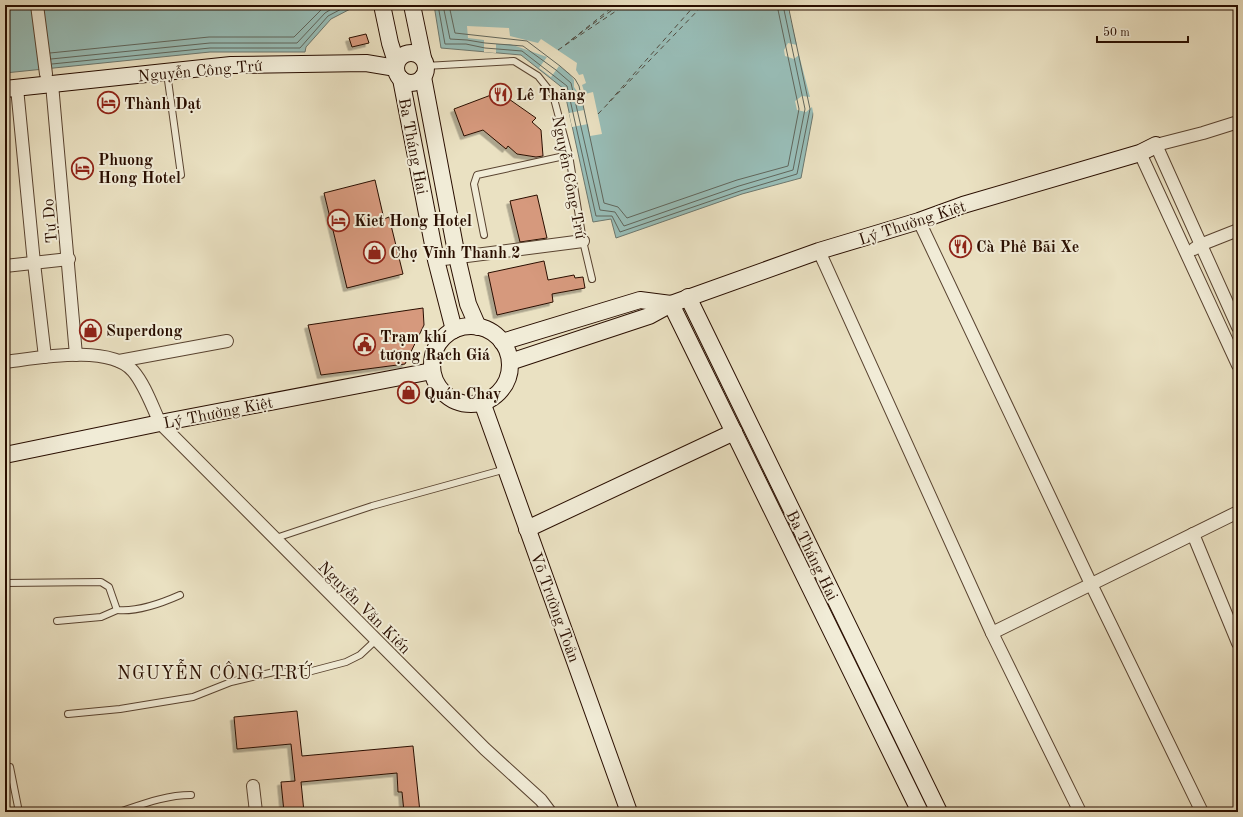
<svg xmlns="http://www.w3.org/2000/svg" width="1243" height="817" font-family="'Old Standard TT',serif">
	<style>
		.water { fill: #98bdb7; stroke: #6c776e }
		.pier { fill: #eae1c2 }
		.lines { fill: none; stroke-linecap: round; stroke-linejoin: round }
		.shore { stroke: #60665c; stroke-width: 1 }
		.ferry { stroke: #504b40; stroke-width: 1; stroke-dasharray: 5 4; stroke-linecap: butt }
		.building { fill: #d6997d; stroke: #290e00; filter: url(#shadow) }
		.lane-casing { stroke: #594330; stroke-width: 8 }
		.street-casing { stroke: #594330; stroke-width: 14 }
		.secondary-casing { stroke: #290e00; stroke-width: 18 }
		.lane { stroke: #f1ecd7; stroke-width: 6 }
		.street { stroke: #f1ecd7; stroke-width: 12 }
		.secondary { stroke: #f1ecd7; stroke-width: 16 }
		.labels { text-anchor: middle; stroke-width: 4; stroke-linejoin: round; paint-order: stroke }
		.street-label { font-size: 16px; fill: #290e00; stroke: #f1ecd7 }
		.poi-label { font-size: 16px; font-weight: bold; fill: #290e00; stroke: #f1ecd7; text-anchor: start }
		.quarter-label { font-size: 18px; letter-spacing: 1px; fill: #290e00; stroke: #f1ecd7 }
	</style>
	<defs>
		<filter id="shadow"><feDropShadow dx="-3.5" dy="3.5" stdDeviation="0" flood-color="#0004"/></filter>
	</defs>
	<rect width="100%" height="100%" fill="#eae1c2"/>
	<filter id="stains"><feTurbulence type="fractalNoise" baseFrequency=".005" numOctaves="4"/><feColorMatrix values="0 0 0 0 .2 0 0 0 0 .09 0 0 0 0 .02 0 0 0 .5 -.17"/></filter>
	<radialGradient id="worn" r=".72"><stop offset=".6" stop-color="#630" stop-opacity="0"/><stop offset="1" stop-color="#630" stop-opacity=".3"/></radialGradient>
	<!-- water -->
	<g class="water">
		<polygon points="5,5 358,5 331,19 306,47 305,52 210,52 5,73"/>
		<polygon points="434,5 792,5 814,109 801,178 742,194 616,238 611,219 593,222 564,89 521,55 441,48"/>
	</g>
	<!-- pier -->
	<g class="pier">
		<polygon points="787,5 793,5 816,108 814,117 812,107 806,112 797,110 795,101 802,96 810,97 799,55 794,59 785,56 784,50 788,43 797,45"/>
		<polygon points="467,26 509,28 510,36 538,43 541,39 577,63 576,70 579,75 583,74 586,83 582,85 585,94 593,92 602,134 590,136 588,124 572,127 569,113 584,110 580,96 574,87 574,80 569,73 559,66 551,77 539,68 547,57 510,44 496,44 496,53 484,52 484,40 468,38"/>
	</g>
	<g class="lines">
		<!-- shore -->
		<g class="shore">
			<polyline points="438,5 445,44 466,44 485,48 522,51 567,86 596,216 612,216 620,232 740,191 797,174 810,109 788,5"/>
			<polyline points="443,5 450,39 467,40 485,43 523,46 556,70 571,83 600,210 615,212 624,226 739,186 793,170 805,109 783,5"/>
			<polyline points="449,5 455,33 527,41 560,66 575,79 579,86 604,203 618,207 627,218 737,180 788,166 799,109 777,5"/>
			<polyline points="50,53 209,37 294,37 326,5"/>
			<polyline points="51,59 210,43 297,43 325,13 338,5"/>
			<polyline points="52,64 210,48 300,48 328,16 349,5"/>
		</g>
		<!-- ferry -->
		<g class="ferry">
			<polyline points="571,40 619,5"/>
			<polyline points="565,45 615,5"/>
			<polyline points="558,50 625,5"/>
			<polyline points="609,102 695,5"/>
			<polyline points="598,114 703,5"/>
		</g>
	</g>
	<!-- building -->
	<g class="building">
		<polygon points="366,34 369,43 352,47 349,38"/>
		<polygon points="491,95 504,101 506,97 536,118 532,122 541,130 543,156 536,157 517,154 508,146 506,149 483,130 464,136 454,109"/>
		<polygon points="375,180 384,219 389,217 403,274 347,288 324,193"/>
		<polygon points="537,195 547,238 520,242 510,201"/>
		<polygon points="544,261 548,280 574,275 575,278 583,277 585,288 552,294 553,302 497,315 488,273"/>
		<polygon points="423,308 424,325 405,364 321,375 308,325"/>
		<polygon points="297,711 302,756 413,746 420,812 404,812 402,792 398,792 397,773 301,782 304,812 284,812 281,782 295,781 291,744 237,749 234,717"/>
	</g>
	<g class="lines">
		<defs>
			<g id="lane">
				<polyline points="425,66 514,61 538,76 553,95 569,155 583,241 592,279"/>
				<polyline points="167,73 181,175"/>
				<polyline points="484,235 474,184 477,175 569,155"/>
				<polyline points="273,539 372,506 506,469"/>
				<path d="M5,583L101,582L109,587L117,610C137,612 162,603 180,595"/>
				<polyline points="57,621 101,617 117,610"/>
				<polyline points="68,714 120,709 193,697 231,682 274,672 308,672 346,662 360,655 376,640"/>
				<polyline points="10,767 19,812"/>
				<path d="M119,812C143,804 166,795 191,795"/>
			</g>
			<g id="street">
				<polyline points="37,5 46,74"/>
				<polyline points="52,84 76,355"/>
				<polyline points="17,88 34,263 45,357"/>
				<polyline points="1238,122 1203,133 1156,145 1238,327"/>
				<polyline points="1140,153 1238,365"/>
				<polyline points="919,221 1091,584 1202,812"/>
				<polyline points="1194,249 1200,245 1238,230"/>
				<polyline points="819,251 992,633 1080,812"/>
				<polyline points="436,260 583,241"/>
				<polyline points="5,266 69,259"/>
				<polyline points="119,361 227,341"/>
				<path d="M5,362C38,358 109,344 133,371C145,385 152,406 160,423L485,749L541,800L550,812"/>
				<polyline points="1193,534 1238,643"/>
				<polyline points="992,633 1238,512"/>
				<polyline points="253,786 256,812"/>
			</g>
			<g id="secondary">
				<polyline points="382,5 390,43 396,62"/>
				<polyline points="412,5 423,58"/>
				<circle cx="411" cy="68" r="15"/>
				<polyline points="423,77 457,257 468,304 478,327"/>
				<polyline points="401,79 436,260 454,330"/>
				<polyline points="5,89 231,65 366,63 396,68"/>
				<polyline points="688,297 939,812"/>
				<polyline points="671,304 920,812"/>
				<circle cx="471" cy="365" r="39"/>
				<polyline points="502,342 640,300 671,304"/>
				<polyline points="510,362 649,316 671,304 819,251 919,221 963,205 1140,153 1156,145"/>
				<polyline points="482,402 629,812"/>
				<polyline points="5,455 160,423 432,371"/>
				<polyline points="527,529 734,432"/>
			</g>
		</defs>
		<!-- lane casing -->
		<use href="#lane" class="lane-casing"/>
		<!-- street casing -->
		<use href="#street" class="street-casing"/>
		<!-- secondary casing -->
		<use href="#secondary" class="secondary-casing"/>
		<!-- lane -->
		<use href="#lane" class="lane"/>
		<!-- street -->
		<use href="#street" class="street"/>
		<!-- secondary -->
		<use href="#secondary" class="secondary"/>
	</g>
	<!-- icons -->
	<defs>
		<symbol id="restaurant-ring" viewBox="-11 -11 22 22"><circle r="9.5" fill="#f1ecd7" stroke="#8f2418" stroke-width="1.5"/><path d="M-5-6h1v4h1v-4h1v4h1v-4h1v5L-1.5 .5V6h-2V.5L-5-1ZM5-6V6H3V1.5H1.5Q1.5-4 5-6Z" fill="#8f2418"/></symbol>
		<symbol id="hotel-ring" viewBox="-11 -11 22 22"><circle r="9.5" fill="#f1ecd7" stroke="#8f2418" stroke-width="1.5"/><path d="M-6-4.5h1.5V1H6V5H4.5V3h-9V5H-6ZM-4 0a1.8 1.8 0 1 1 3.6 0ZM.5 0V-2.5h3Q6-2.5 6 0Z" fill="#8f2418"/></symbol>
		<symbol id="shop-ring" viewBox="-11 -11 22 22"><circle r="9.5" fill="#f1ecd7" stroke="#8f2418" stroke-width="1.5"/><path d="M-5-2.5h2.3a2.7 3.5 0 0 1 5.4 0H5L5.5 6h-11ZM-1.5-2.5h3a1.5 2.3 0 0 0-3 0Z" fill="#8f2418"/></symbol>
		<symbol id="civic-ring" viewBox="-11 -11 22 22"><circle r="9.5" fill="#f1ecd7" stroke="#8f2418" stroke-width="1.5"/><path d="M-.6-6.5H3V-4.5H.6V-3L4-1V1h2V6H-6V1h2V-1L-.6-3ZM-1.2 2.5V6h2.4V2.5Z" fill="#8f2418"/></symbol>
	</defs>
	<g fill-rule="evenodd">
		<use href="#restaurant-ring" x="488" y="82" width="25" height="25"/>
		<use href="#hotel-ring" x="96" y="90" width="25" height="25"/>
		<use href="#hotel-ring" x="70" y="156" width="25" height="25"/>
		<use href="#hotel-ring" x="326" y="208" width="25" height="25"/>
		<use href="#restaurant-ring" x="948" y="234" width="25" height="25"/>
		<use href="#shop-ring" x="362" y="240" width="25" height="25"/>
		<use href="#shop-ring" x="78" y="318" width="25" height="25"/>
		<use href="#civic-ring" x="352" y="332" width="25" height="25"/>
		<use href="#shop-ring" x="396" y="380" width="25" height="25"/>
	</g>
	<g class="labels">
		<!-- street labels -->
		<g class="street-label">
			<text transform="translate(200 70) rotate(-5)" y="6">Nguyễn Công Trứ</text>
			<text transform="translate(414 146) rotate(79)" y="6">Ba Tháng Hai</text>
			<text transform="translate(570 177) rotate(79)" y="6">Nguyễn Công Trứ</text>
			<text transform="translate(49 221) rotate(-95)" y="6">Tự Do</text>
			<text transform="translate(912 222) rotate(-18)" y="6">Lý Thường Kiệt</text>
			<text transform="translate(218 412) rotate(-11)" y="6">Lý Thường Kiệt</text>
			<text transform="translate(813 555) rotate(64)" y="6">Ba Tháng Hai</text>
			<text transform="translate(365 607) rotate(45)" y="6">Nguyễn Văn Kiến</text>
			<text transform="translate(556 607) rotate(70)" y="6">Võ Trường Toản</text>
		</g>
		<!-- poi labels -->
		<g class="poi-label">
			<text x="516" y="100">Lê Thāng</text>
			<text x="124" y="109">Thành Dạt</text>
			<text x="98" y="165">Phuong<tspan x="98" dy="18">Hong Hotel</tspan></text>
			<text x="354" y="226">Kiet Hong Hotel</text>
			<text x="976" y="252">Cà Phê Bãi Xe</text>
			<text x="390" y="258">Chợ Vĩnh Thanh 2</text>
			<text x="106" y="336">Superdong</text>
			<text x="380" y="342">Trạm khí<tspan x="380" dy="18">tượng Rạch Giá</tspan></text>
			<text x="424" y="399">Quán Chay</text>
		</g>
		<!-- quarter labels -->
		<g class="quarter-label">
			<text x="215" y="679">NGUYỄN CÔNG TRỨ</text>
		</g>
	</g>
	<!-- margin -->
	<rect width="1243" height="817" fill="none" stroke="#eae1c2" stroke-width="20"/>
	<rect x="6" y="6" width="1231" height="805" fill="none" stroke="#290e00" stroke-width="2"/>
	<rect x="10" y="10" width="1223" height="797" fill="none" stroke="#290e00"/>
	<!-- scale -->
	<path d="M1097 36v6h91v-6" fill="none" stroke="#290e00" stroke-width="2"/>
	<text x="1103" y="36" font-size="12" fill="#290e00" stroke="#f1ecd7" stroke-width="3" paint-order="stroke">50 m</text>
	<rect width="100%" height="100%" filter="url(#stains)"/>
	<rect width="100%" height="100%" fill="url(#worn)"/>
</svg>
